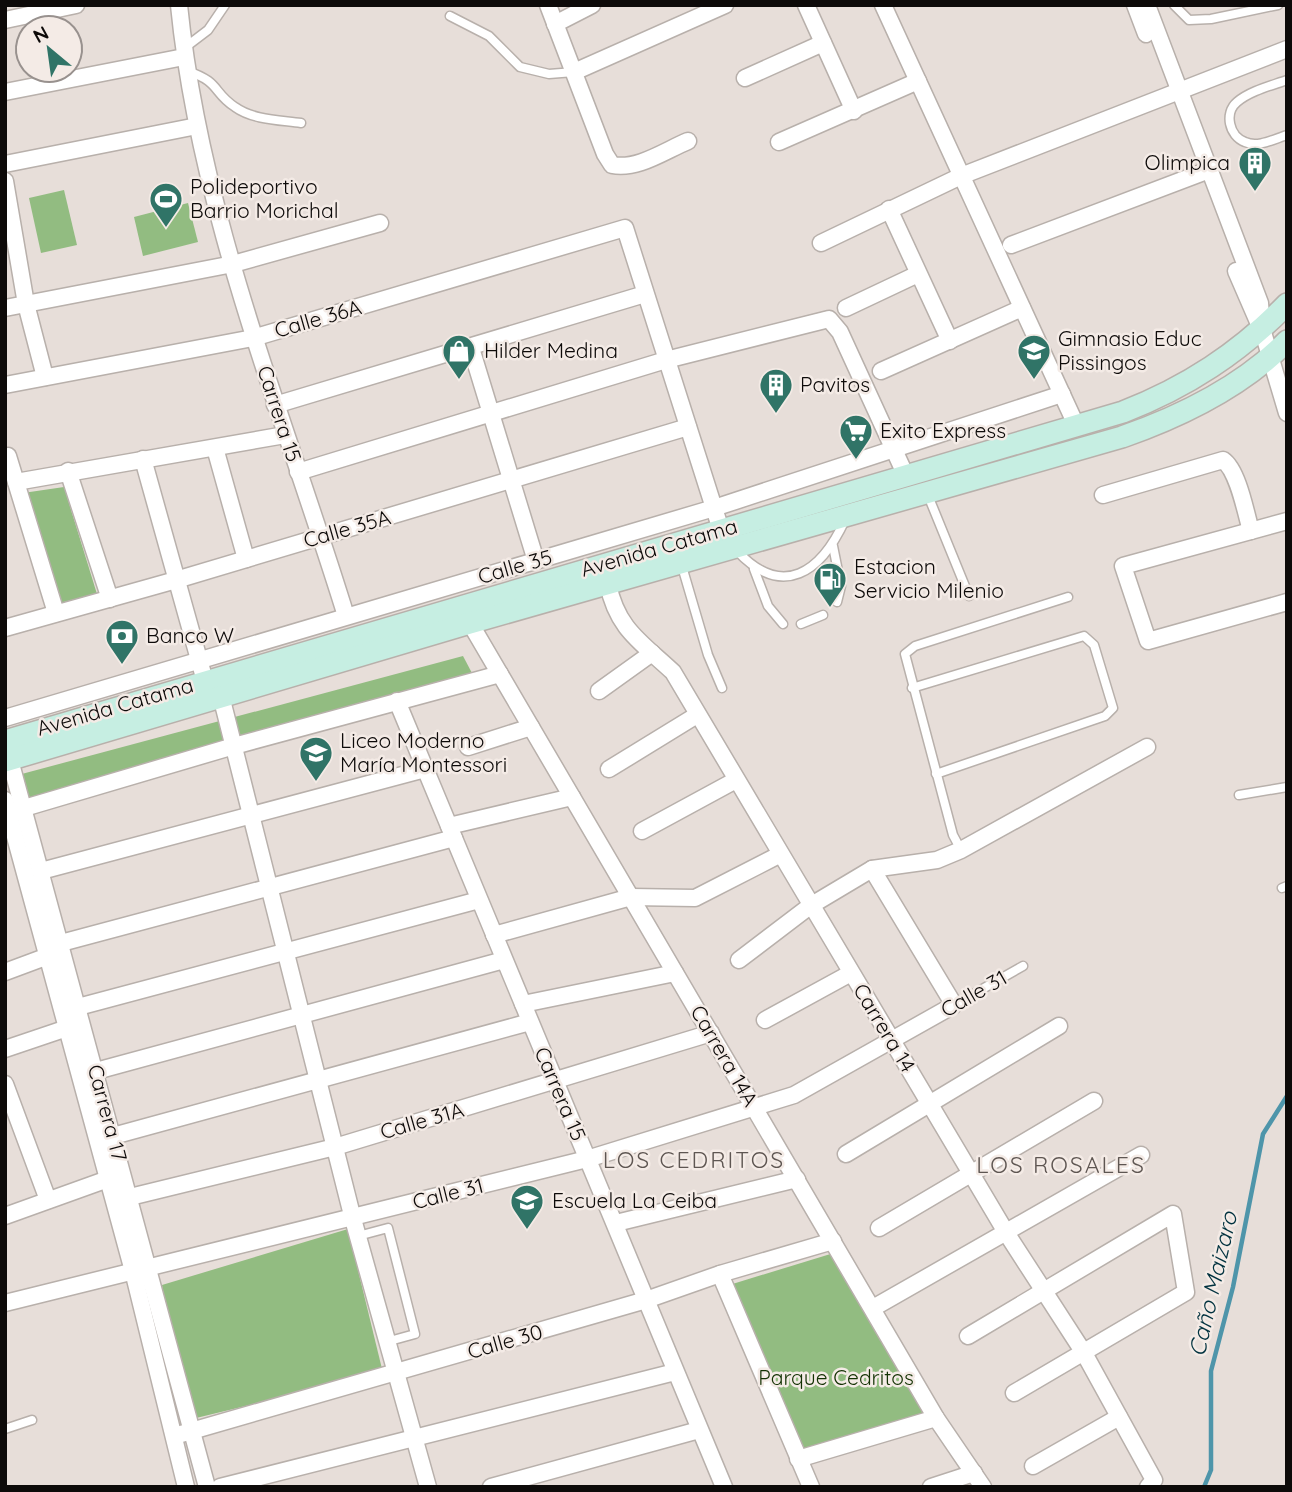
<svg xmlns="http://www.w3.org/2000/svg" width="1292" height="1492" font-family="Quicksand,sans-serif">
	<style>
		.green { fill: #92bc81 }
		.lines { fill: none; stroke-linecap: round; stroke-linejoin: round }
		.stream { stroke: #4e95aa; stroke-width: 4.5 }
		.lane-casing { stroke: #b8b0ab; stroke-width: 11 }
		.street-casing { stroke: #b8b0ab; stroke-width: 19 }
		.secondary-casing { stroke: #b8b0ab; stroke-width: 24 }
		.lane { stroke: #fff; stroke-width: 8 }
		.street { stroke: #fff; stroke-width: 16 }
		.secondary { stroke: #c6eee2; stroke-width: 21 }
		.labels { text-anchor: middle; stroke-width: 5; stroke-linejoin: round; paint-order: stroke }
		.poi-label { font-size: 21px; fill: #0d0a09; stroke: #f4ebe6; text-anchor: start }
		.street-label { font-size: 21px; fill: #0d0a09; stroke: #f4ebe6 }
		.park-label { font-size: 21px; fill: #133203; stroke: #f4ebe6 }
		.neighbourhood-label { font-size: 23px; letter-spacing: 2px; fill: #5e5652; stroke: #f4ebe6 }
		.water-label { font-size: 23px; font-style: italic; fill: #00323f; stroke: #f4ebe6 }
	</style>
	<rect width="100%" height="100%" fill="#e7ded9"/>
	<!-- green -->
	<g class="green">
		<polygon points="64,190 77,245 41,253 29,198"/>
		<polygon points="188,203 198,242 143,256 134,217"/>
		<polygon points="64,487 97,594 60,603 23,493"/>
		<polygon points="463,656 473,675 26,799 18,775"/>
		<polygon points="348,1229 383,1373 192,1419 165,1308 162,1285"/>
		<polygon points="837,1252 935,1417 799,1457 726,1286"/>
	</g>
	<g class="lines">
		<!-- stream -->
		<polyline class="stream" points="1204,1487 1211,1470 1211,1371 1233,1287 1263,1134 1287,1096"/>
		<defs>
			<g id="lane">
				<polyline points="1174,5 1189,20 1211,19 1278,5"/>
				<polyline points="450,16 489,36 520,67 549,74 574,72"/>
				<polyline points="183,49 208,30 225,5"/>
				<path d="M187,71C221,82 212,92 235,107C253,120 280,120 301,123"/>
				<path d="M1287,80C1270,86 1250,91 1237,102C1224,113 1229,136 1245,142C1258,148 1274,139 1287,135"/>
				<polyline points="927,493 969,596"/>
				<polyline points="833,546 841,586 837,602"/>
				<path d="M737,551C783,600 821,572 845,520"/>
				<polyline points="681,563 708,655 722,688"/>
				<polyline points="754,569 768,606 783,624"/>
				<polyline points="801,624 823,615"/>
				<polyline points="912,688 1084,636 1094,645 1113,708 1105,716 936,774"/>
				<polyline points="1239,795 1287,787"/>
				<polyline points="961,850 953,835 905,654 915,646 1068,597"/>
				<polyline points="1282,888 1287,886"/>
				<polyline points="954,1005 1023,966"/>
				<polyline points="358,1236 388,1228 415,1334 386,1342"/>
				<polyline points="5,1429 32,1420"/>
			</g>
			<g id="street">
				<path d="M179,5C200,216 284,415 346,616"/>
				<path d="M548,5L605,154L612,165C638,170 664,151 688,141"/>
				<polyline points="806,5 854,111"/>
				<polyline points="883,5 1077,427"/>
				<polyline points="1135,5 1146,34"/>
				<polyline points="1147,5 1260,303 1262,329 1287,413"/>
				<polyline points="5,20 76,5"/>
				<polyline points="555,24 592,5"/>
				<polyline points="574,72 725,5"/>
				<polyline points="745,78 823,43"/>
				<polyline points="5,92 184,57"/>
				<polyline points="779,142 918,81"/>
				<polyline points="5,164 197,126"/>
				<polyline points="5,181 26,304 45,377"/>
				<polyline points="889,209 950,341"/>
				<polyline points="821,243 961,176 1287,49"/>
				<polyline points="1011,245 1209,170"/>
				<polyline points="1236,271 1259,324"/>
				<polyline points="5,308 233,264 380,223"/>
				<polyline points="846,308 918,274"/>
				<polyline points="471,348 536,561"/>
				<polyline points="881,371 1022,308"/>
				<polyline points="5,385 253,338 625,228 721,530"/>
				<polyline points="275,405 645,294"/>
				<polyline points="215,448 246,559"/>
				<polyline points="8,456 56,613"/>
				<polyline points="143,459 205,681"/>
				<polyline points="68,471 110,599"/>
				<polyline points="298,472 666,360 829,319 840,332 906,476"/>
				<polyline points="16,482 285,435"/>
				<path d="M1103,495L1223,460C1238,470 1246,514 1251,531"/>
				<polyline points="1287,521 1123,566 1148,641 1287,602"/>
				<path d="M608,584C617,629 641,642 673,672L1007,1234L1084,1353L1154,1480L1148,1487"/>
				<polyline points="470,623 936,1418 983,1487"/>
				<polyline points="5,628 176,580 688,427"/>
				<polyline points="599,691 652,653"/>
				<polyline points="221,696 353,1219 428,1487"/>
				<polyline points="397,701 724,1487"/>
				<polyline points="5,718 714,508 1062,394"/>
				<polyline points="468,747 531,727"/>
				<polyline points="10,760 207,1487"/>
				<polyline points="609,769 697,715"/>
				<polyline points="5,800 133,1271 186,1487"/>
				<polyline points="14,811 234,746 500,674"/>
				<polyline points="449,826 572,797"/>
				<polyline points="642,831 736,780"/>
				<polyline points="41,871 425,769"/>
				<polyline points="494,935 631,897 695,898 779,855"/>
				<polyline points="61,943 454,838"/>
				<polyline points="739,960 810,906 872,869 937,860 961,850 1147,747"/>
				<polyline points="5,972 48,956"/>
				<polyline points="523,1004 675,973"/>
				<polyline points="78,1007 479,900"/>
				<polyline points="765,1020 851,973"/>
				<polyline points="5,1049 76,1025"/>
				<polyline points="96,1071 504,960"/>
				<polyline points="5,1084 48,1200"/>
				<polyline points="113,1136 530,1022"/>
				<polyline points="846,1154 1059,1026"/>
				<polyline points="130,1197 335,1147 711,1033"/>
				<polyline points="5,1216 108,1179"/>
				<polyline points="616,1223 797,1179"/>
				<polyline points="879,1228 1094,1101"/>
				<polyline points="720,1274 811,1487"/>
				<polyline points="5,1303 587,1159 794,1095 954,1005 872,869"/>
				<polyline points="873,1308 1141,1155"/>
				<polyline points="968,1336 1173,1214 1186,1292 1014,1393"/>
				<polyline points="181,1434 646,1300 720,1274 833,1241"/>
				<polyline points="798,1459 936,1418"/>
				<polyline points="1033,1466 1119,1417"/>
				<polyline points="220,1487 675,1372"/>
				<polyline points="491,1487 699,1430"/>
				<polyline points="931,1487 974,1473"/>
			</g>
			<g id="secondary">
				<path d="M5,741L1123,412C1187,387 1239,353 1287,304"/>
				<path d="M5,761L470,623L1122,437C1182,416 1242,387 1287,341"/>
			</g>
		</defs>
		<!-- lane casing -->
		<use href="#lane" class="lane-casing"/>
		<!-- street casing -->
		<use href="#street" class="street-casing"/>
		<!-- secondary casing -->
		<use href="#secondary" class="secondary-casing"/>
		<!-- lane -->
		<use href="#lane" class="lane"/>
		<!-- street -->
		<use href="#street" class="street"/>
		<!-- secondary -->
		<use href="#secondary" class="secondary"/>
	</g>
	<!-- icons -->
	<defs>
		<symbol id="building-pin" viewBox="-11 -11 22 30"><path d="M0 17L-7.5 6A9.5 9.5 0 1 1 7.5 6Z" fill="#307467" stroke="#f4ebe6"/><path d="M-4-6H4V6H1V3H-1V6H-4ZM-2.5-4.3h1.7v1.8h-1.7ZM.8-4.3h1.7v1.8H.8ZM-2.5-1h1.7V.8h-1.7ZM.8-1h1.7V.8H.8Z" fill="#fff"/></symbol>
		<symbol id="stadium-pin" viewBox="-11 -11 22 30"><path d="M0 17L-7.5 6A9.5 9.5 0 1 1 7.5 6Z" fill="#307467" stroke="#f4ebe6"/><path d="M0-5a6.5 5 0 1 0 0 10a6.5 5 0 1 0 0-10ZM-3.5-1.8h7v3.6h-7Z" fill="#fff"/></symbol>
		<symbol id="shop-pin" viewBox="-11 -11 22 30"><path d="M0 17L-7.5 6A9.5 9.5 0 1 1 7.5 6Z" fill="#307467" stroke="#f4ebe6"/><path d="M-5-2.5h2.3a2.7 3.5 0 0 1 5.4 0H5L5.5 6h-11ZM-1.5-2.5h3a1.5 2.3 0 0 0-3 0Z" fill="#fff"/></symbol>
		<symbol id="school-pin" viewBox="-11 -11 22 30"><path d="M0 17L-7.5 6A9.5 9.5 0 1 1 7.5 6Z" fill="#307467" stroke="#f4ebe6"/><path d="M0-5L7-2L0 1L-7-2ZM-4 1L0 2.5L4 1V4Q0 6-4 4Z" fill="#fff"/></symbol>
		<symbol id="supermarket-pin" viewBox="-11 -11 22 30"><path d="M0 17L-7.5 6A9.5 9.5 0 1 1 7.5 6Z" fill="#307467" stroke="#f4ebe6"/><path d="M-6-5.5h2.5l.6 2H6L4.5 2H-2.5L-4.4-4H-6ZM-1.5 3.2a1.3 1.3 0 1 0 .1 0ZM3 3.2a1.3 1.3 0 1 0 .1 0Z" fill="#fff"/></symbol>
		<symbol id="fuel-pin" viewBox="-11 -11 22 30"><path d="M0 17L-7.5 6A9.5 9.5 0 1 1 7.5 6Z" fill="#307467" stroke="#f4ebe6"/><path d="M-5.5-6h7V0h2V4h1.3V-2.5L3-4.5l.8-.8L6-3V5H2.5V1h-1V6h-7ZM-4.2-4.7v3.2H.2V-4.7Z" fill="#fff"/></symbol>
		<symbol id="bank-pin" viewBox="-11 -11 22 30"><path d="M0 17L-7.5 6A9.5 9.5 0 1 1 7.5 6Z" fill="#307467" stroke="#f4ebe6"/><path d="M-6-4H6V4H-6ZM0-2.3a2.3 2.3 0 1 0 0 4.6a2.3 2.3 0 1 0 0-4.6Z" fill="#fff"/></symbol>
	</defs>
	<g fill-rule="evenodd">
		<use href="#building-pin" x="1236" y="144" width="38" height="52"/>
		<use href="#stadium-pin" x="147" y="180" width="38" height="52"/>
		<use href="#shop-pin" x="440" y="332" width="38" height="52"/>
		<use href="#school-pin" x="1015" y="332" width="38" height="52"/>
		<use href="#building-pin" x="757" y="366" width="38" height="52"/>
		<use href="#supermarket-pin" x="837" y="412" width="38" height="52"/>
		<use href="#fuel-pin" x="811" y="560" width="38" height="52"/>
		<use href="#bank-pin" x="103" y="617" width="38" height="52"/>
		<use href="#school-pin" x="297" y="734" width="38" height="52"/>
		<use href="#school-pin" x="508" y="1182" width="38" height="52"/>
	</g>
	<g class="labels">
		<!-- poi labels -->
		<g class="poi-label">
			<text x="1230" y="170" text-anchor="end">Olimpica</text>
			<text x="190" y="194">Polideportivo<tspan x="190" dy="24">Barrio Morichal</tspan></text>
			<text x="1058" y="346">Gimnasio Educ<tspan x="1058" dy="24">Pissingos</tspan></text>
			<text x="484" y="358">Hilder Medina</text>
			<text x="800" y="392">Pavitos</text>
			<text x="880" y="438">Exito Express</text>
			<text x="854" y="574">Estacion<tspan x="854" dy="24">Servicio Milenio</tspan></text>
			<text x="146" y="643">Banco W</text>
			<text x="340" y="748">Liceo Moderno<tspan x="340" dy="24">María Montessori</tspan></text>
			<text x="552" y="1208">Escuela La Ceiba</text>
		</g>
		<!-- street labels -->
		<g class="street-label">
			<text transform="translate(318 319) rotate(-16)" y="7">Calle 36A</text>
			<text transform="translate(279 414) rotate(72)" y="7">Carrera 15</text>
			<text transform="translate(347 529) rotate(-16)" y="7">Calle 35A</text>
			<text transform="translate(659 548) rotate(-16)" y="7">Avenida Catama</text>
			<text transform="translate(515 567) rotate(-16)" y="7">Calle 35</text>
			<text transform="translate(115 707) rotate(-16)" y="7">Avenida Catama</text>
			<text transform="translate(974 994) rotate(-30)" y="7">Calle 31</text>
			<text transform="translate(884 1028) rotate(59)" y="7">Carrera 14</text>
			<text transform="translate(724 1056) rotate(60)" y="7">Carrera 14A</text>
			<text transform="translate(560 1094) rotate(67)" y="7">Carrera 15</text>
			<text transform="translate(107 1113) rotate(75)" y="7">Carrera 17</text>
			<text transform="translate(422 1121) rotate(-16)" y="7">Calle 31A</text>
			<text transform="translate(448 1194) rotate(-14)" y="7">Calle 31</text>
			<text transform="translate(505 1342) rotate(-16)" y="7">Calle 30</text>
		</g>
		<!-- park labels -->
		<g class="park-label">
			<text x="836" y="1385">Parque Cedritos</text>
		</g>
		<!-- neighbourhood labels -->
		<g class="neighbourhood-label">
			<text x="694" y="1168">LOS CEDRITOS</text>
			<text x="1061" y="1173">LOS ROSALES</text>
		</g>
		<!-- water labels -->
		<g class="water-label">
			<text transform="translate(1213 1284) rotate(-77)" y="8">Caño Maizaro</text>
		</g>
	</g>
	<!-- border -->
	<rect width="1292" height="1492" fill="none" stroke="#0d0a09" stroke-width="14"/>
	<!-- north arrow -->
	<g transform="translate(49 49) rotate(331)"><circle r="33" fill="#f4ebe6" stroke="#98918e" stroke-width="2"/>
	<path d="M0-5L12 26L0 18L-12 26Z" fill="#307467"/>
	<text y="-10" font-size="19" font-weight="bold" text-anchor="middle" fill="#0d0a09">N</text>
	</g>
</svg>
